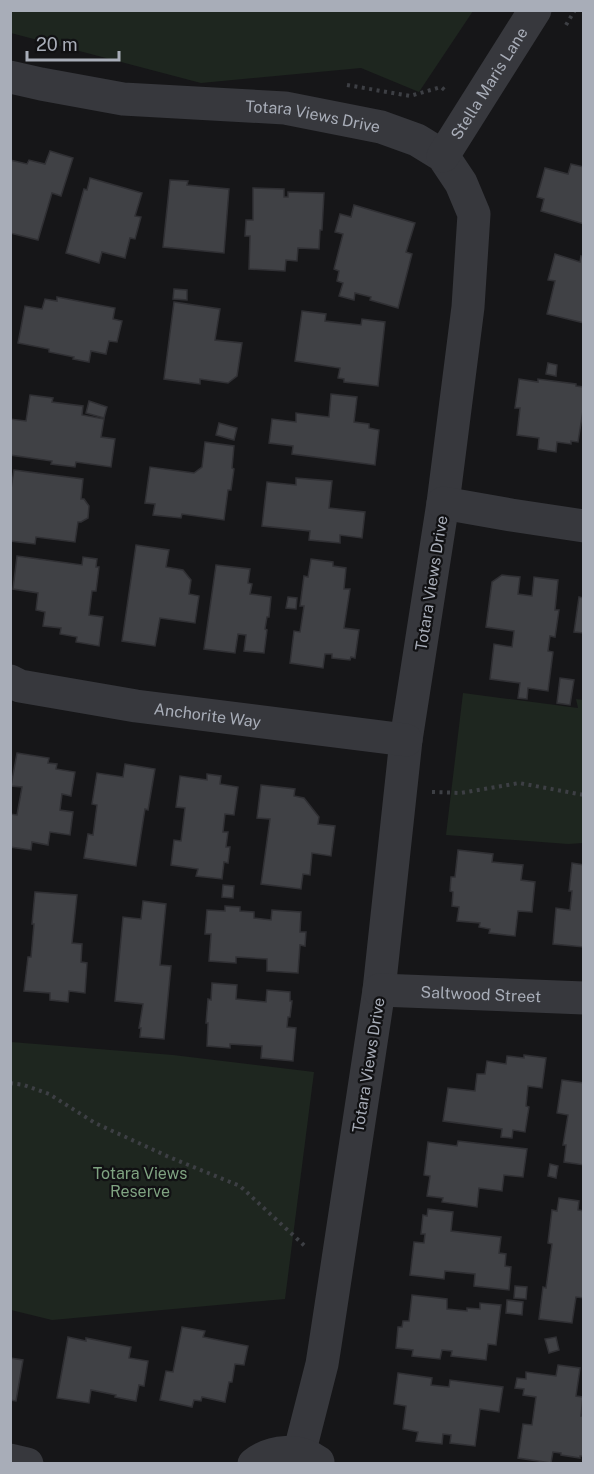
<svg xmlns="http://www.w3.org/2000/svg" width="594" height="1474" font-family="'Public Sans',sans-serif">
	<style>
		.green { fill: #1e261f }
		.building { fill: #404145; stroke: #303034; stroke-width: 1.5 }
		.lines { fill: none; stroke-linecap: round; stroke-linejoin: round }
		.path { stroke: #3d3f44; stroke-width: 4; stroke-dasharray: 3 4.5; stroke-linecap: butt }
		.minor { stroke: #37383d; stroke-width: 33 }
		.labels { text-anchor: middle; stroke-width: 4.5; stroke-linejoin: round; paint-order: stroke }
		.street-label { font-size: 16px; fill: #a8adb8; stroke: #111113 }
		.park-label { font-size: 16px; fill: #7fa381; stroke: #111113 }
	</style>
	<rect width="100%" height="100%" fill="#161618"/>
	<!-- green -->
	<g class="green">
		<polygon points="10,11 11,10 473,11 419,92 361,68 201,83 11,33"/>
		<polygon points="463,693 578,708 576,699 583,700 583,843 568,844 446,835"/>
		<polygon points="11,1042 173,1055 314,1072 285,1299 52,1320 11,1310"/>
	</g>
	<!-- building -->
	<g class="building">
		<polygon points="50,151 73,158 61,196 52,193 38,240 10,233 10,160 27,164 29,160 45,164"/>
		<polygon points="571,164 584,167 584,224 541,211 544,199 537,197 545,168 568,174"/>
		<polygon points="90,178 142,193 135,216 141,217 135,239 130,238 125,258 102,252 99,263 66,253 84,189 87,190"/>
		<polygon points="170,180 188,181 187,185 229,189 224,253 163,247"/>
		<polygon points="253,188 284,189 284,197 288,197 288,192 324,193 322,230 320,230 319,249 298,248 297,261 286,260 285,271 249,269 250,236 245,236 246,220 253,220"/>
		<polygon points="354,205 415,223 406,252 412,254 398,308 370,300 371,297 355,293 354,300 339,296 343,283 337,281 339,271 334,269 343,234 335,232 340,214 351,217"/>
		<polygon points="555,254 580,262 581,256 584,257 584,323 547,314 555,281 548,280"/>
		<polygon points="174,289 187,290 187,300 173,299"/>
		<polygon points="57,297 115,308 113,319 122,321 117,342 109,341 106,354 91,351 89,362 73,359 74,357 49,352 49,349 18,343 25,306 42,309 45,299 57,301"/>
		<polygon points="174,302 220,309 215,340 242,343 237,376 228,383 200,379 200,384 164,379"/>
		<polygon points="302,311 326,314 325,321 361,325 362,319 385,322 378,386 344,382 344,379 338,378 340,368 295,361"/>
		<polygon points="548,363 557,365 556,376 546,374"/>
		<polygon points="519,379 538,382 538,379 576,384 576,386 584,387 584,404 578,442 571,441 571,444 557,442 556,452 538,449 539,438 517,435 520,408 515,408"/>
		<polygon points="331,394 357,397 354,422 369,424 369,428 379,430 375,465 292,454 293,446 269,443 272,419 296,422 296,413 329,417"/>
		<polygon points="30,395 53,398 52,402 83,406 82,415 104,419 101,437 115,439 111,467 76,462 75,467 51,464 52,461 10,455 10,419 26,421"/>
		<polygon points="89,401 107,407 104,418 86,413"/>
		<polygon points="219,423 237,428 234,440 216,435"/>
		<polygon points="205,442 234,446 232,468 234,469 231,490 228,490 224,520 182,514 181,518 153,515 155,504 145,503 150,467 194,473 202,467"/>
		<polygon points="14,470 83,479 81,499 84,499 89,506 88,518 81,522 78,522 75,542 36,537 35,544 10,541 10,495"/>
		<polygon points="296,478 332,481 329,508 365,512 362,538 340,535 340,543 309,540 310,531 262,526 267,482 296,485"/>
		<polygon points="136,545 169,550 166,567 183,570 191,580 189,594 199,596 195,623 160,618 155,646 122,641"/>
		<polygon points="17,556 82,565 83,557 97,559 96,567 99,567 96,591 92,591 89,615 103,617 99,646 76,642 77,637 60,634 61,628 43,626 45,612 36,610 38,593 13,589"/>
		<polygon points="311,559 333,562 333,566 346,568 344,589 350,589 344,628 359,630 355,658 351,657 350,660 332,658 332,654 325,654 323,668 290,663 294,631 300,632 304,606 300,606 304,576 308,577"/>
		<polygon points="216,565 250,569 248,583 252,584 250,594 271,597 269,617 267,617 265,629 267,630 264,653 244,651 246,635 238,634 235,653 204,649"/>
		<polygon points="502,575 520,577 518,594 532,596 534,577 558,580 555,610 559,610 555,637 550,636 548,651 553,652 548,691 528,688 527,699 518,698 520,683 490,679 494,644 512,647 514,631 486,627 492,582"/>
		<polygon points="288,597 297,598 296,609 286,608"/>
		<polygon points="579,597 584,598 584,633 574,632"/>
		<polygon points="560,678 574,680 570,705 557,703"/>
		<polygon points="17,753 49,758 48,763 57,764 56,769 75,772 71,796 62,794 60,810 73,812 70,835 50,832 48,845 32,842 31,850 10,847 10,814 17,815 22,787 11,786"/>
		<polygon points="125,764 155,769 148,810 145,809 136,866 84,858 88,834 93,835 97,805 92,804 97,773 123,777"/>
		<polygon points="207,774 221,776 220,784 238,787 234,815 225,814 223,832 228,832 226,847 230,847 228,863 224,862 222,879 196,876 198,869 171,865 174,840 181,841 185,808 176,807 180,776 207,780"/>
		<polygon points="261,785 295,789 294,796 304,798 319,817 318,824 335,826 331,856 312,853 310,875 303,874 301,889 261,884 270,819 257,818"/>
		<polygon points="458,850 493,854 492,862 523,865 521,880 535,882 532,912 518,911 515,936 489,933 490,929 479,927 480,923 457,921 459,907 452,906 453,892 450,891 451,877 455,877"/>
		<polygon points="572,863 584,865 584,947 553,944 556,908 570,910 572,891 569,891"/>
		<polygon points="223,885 234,886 233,898 222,897"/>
		<polygon points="35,892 77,895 72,943 82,944 81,962 87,963 85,993 69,991 68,1002 50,1000 50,993 24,991 28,957 31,957 34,924 32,924"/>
		<polygon points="143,901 166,904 160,965 171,966 164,1039 140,1037 141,1028 139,1028 143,1004 115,1001 123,917 141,919"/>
		<polygon points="225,906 240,907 240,911 254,912 254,918 271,920 272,910 301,912 300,932 306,932 305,946 300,945 298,973 267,971 267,959 236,957 236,963 209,961 211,934 205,934 207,910 225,911"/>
		<polygon points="212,983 237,985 236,999 266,1002 267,990 290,992 290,1001 292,1001 290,1017 288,1017 287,1027 296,1028 293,1061 261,1058 262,1046 230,1044 230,1048 207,1046 208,1023 206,1023 208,999 211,1000"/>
		<polygon points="524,1055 546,1058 542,1088 528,1086 526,1106 529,1107 525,1132 513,1130 512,1138 501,1137 502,1129 443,1121 448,1088 475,1091 477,1074 485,1074 487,1061 506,1064 507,1056 524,1058"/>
		<polygon points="562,1080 584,1083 584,1165 564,1162 566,1145 563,1145 568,1115 557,1113"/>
		<polygon points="458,1141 527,1149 523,1177 504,1175 502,1191 479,1188 477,1207 442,1202 443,1198 427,1196 430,1176 424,1175 428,1142 457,1146"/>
		<polygon points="550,1164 558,1166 556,1178 548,1176"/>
		<polygon points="559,1198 579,1201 578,1210 584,1211 584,1298 576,1297 572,1323 539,1319 543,1287 546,1288 552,1244 548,1243 552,1210 557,1211"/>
		<polygon points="428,1209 453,1212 451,1231 501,1237 499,1253 506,1254 505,1266 511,1267 509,1290 474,1286 475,1274 445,1271 444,1279 410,1275 414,1242 424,1243 425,1234 421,1234 423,1215 427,1216"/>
		<polygon points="515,1286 527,1287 526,1299 514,1298"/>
		<polygon points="412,1295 447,1299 447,1309 467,1311 467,1308 480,1309 480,1303 501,1305 496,1345 488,1344 486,1360 451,1356 452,1351 442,1350 440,1359 412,1356 413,1350 396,1348 398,1327 402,1327 403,1321 409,1321"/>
		<polygon points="507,1300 523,1302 522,1315 506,1313"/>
		<polygon points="182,1327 205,1331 203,1337 248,1346 244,1365 235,1364 232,1382 229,1382 225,1402 202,1397 201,1401 194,1400 192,1407 160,1400 166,1371 173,1372"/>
		<polygon points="68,1337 86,1341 86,1338 131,1347 129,1358 148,1361 144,1386 139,1385 136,1401 115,1397 116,1395 91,1390 89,1403 57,1398"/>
		<polygon points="556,1337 559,1350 549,1353 545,1339"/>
		<polygon points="10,1358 23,1360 16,1401 10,1400"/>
		<polygon points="558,1365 580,1368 576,1396 583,1397 581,1416 584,1416 584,1456 580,1456 580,1458 561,1455 561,1453 553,1452 551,1463 518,1458 523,1424 532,1425 536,1397 523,1395 524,1389 515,1388 517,1378 526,1379 526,1372 556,1376"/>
		<polygon points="398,1373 432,1378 431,1385 449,1387 450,1380 503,1387 499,1412 480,1409 475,1446 450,1443 451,1435 443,1434 442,1444 416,1441 418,1432 403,1429 406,1406 394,1404"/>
	</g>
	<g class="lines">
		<!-- path -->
		<g class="path">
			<polyline points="566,25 575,10"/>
			<polyline points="347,85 410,96 441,87 447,92"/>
			<polyline points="432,792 461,793 519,783 584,795"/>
			<polyline points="10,1083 24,1085 49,1094 95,1123 169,1157 240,1186 307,1248"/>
		</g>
		<!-- minor -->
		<g class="minor">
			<path id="s1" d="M10,77L41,84L123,99L285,108L381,127L417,140L443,156L461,183L474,214L468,307L443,503L406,740L379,990L325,1345L322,1364L299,1454"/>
			<path id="s2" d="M443,156L535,10"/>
			<polyline points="443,503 511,515 584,526"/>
			<path id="s3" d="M10,681L20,686L136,706L406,740"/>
			<path id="s4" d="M379,990L584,998"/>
			<polyline points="10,1460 27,1464"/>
			<path d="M254,1464C272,1450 299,1448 318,1462"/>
		</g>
	</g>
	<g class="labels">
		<!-- street labels -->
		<g class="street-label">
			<text dy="6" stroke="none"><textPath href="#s2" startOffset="86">Stella Maris Lane</textPath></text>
			<text dy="6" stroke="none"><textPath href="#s1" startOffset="306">Totara Views Drive</textPath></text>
			<text transform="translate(431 583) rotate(-81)" y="6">Totara Views Drive</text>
			<text dy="6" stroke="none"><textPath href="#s3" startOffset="201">Anchorite Way</textPath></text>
			<text dy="6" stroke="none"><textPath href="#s4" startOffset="102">Saltwood Street</textPath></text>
			<text transform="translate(368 1065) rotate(-81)" y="6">Totara Views Drive</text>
		</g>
		<!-- park labels -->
		<g class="park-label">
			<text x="140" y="1179">Totara Views<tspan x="140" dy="18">Reserve</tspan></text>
		</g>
	</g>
	<!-- border -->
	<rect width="594" height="1474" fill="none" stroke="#a8adb8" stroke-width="24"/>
	<!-- scale -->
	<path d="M27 51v9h92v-9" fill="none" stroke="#a8adb8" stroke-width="3"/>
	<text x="36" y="51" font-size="18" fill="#a8adb8" stroke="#111113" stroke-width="4.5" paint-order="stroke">20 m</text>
</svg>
